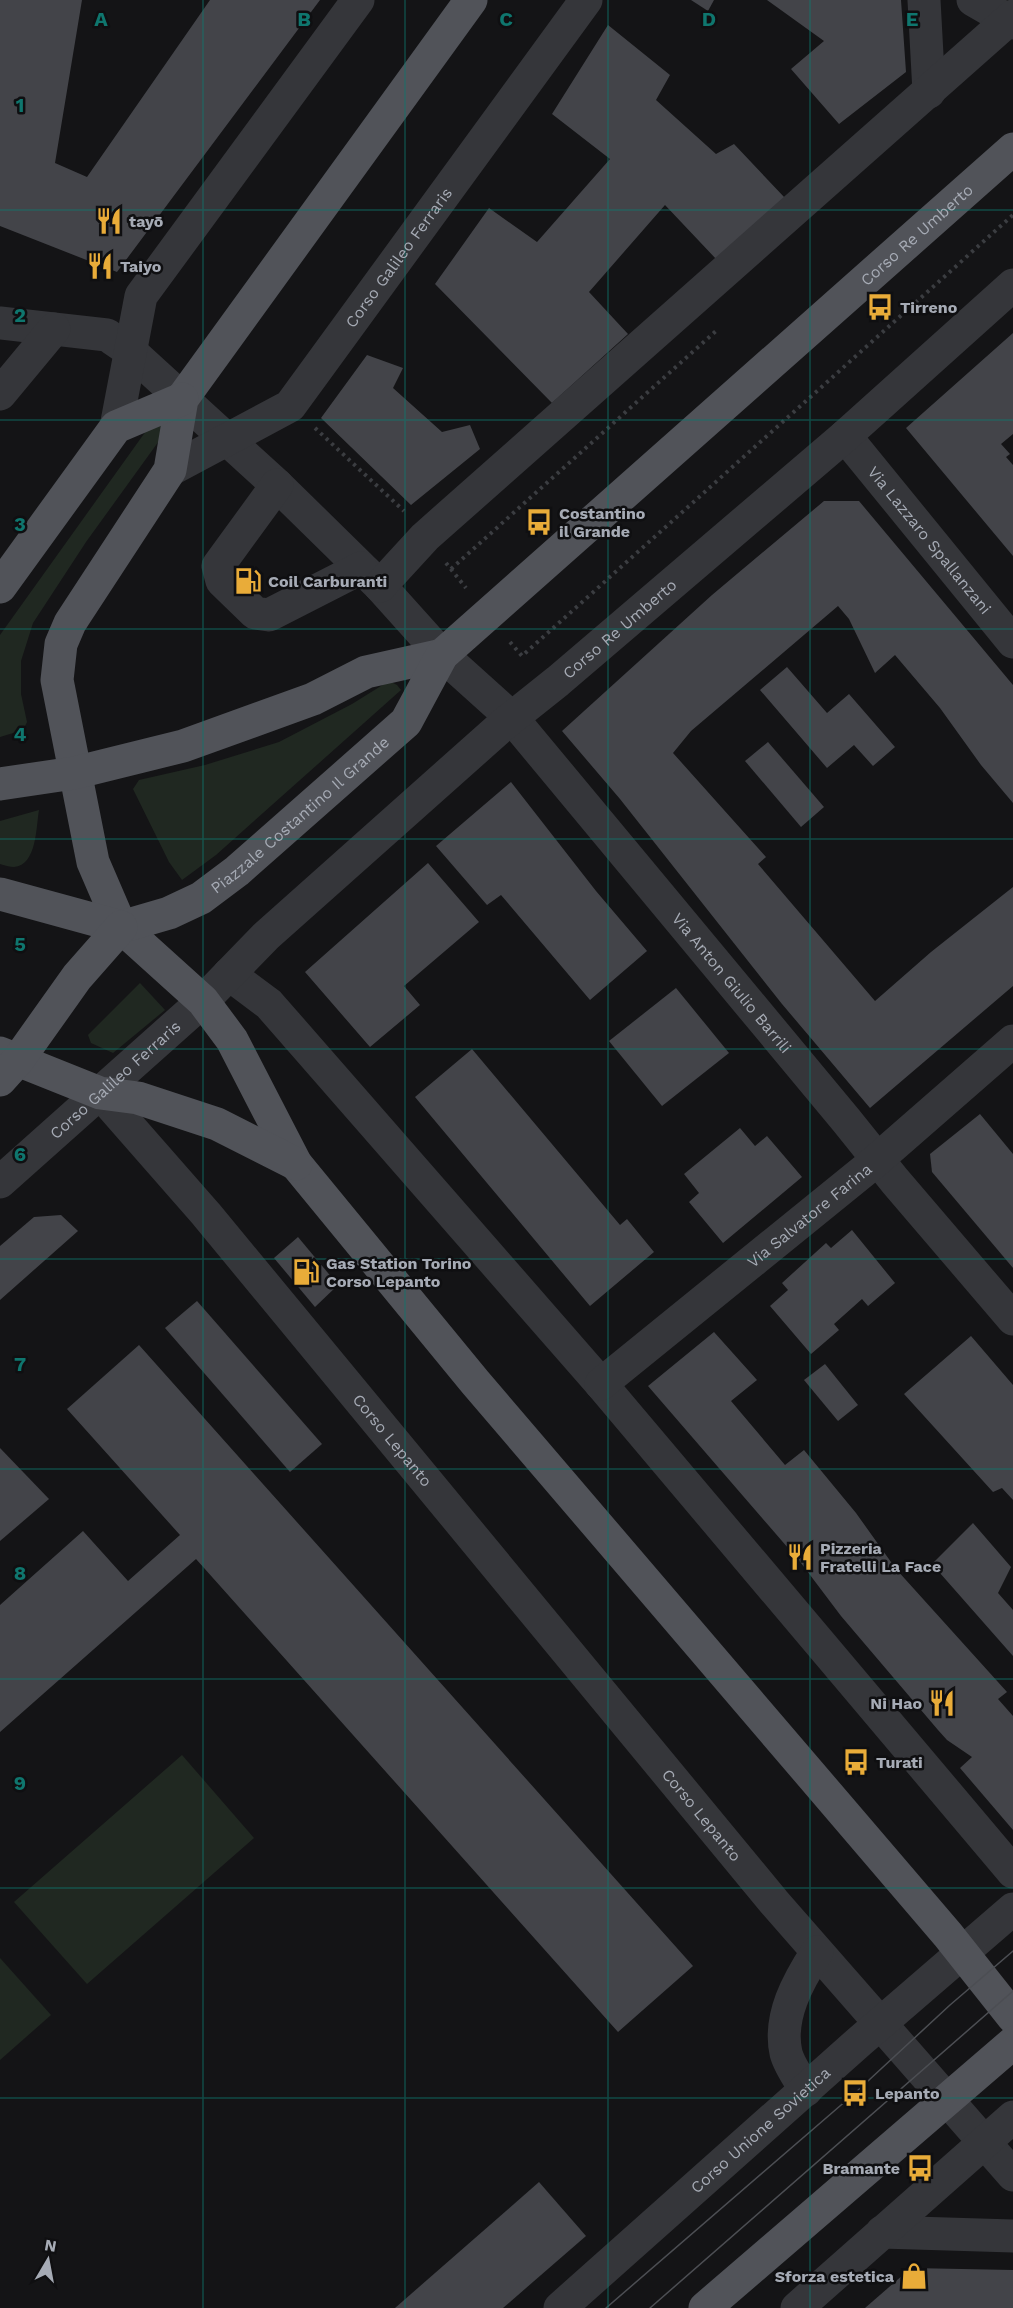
<svg xmlns="http://www.w3.org/2000/svg" width="1013" height="2308" font-family="'Work Sans',sans-serif">
	<style>
		.green { fill: #202821 }
		.building { fill: #434449 }
		.lines { fill: none; stroke-linecap: round; stroke-linejoin: round }
		.path { stroke: #3b3d41; stroke-width: 4; stroke-dasharray: 3 4.5; stroke-linecap: butt }
		.minor { stroke: #35363a; stroke-width: 33 }
		.major { stroke: #515359; stroke-width: 33 }
		.tram { stroke: #4c4e53; stroke-width: 1.5 }
		.grid { fill: none; stroke: #0f766e; stroke-width: 1.5; stroke-opacity: 0.55 }
		.labels { text-anchor: middle; stroke-width: 5; stroke-linejoin: round; paint-order: stroke }
		.poi-label { font-size: 16px; font-weight: bold; fill: #a6abb5; stroke: #0f0f11; text-anchor: start }
		.street-label { font-size: 16px; fill: #a6abb5; stroke: #0f0f11 }
		.grid-label { font-size: 20px; text-anchor: middle; font-weight: bold; fill: #0f766e; stroke: #0f0f11; stroke-width: 5; stroke-linejoin: round; paint-order: stroke }
	</style>
	<rect width="100%" height="100%" fill="#141416"/>
	<!-- green -->
	<g class="green">
		<polygon points="151,424 163,425 164,434 86,542 33,623 21,661 21,694 27,722 23,730 0,737 0,635"/>
		<polygon points="389,681 397,685 401,690 216,855 182,880 169,862 133,789 139,780 205,765 279,742 352,704"/>
		<path d="M39,810C36,827 37,865 14,867C10,867 4,865 0,864V821Z"/>
		<polygon points="140,983 165,1010 113,1053 91,1043 88,1035"/>
		<polygon points="182,1755 254,1838 87,1984 14,1902"/>
		<polygon points="0,1958 51,2015 0,2060"/>
	</g>
	<!-- building -->
	<g class="building">
		<polygon points="0,0 82,0 55,163 87,177 210,0 320,0 117,272 0,226"/>
		<polygon points="691,0 714,0 708,11"/>
		<polygon points="767,0 901,0 906,72 839,124 791,69 824,41"/>
		<polygon points="608,25 670,75 656,100 716,154 734,144 785,198 717,260 665,205 589,292 628,334 552,403 435,284 489,208 537,242 610,159 552,114"/>
		<polygon points="1013,333 1013,434 1001,444 1010,454 1006,457 1013,465 1013,556 906,428"/>
		<polygon points="367,355 403,368 393,388 442,432 470,425 480,449 411,505 321,418"/>
		<polygon points="824,501 859,501 1013,685 1013,803 981,765 940,708 895,655 875,673 849,619 838,606 691,731 673,753 766,857 758,864 875,1001 931,952 1013,887 1013,986 870,1108 782,1004 620,799 562,731 712,595"/>
		<polygon points="787,667 827,713 849,694 895,747 873,766 854,745 827,768 760,690"/>
		<polygon points="768,742 824,807 801,827 745,761"/>
		<polygon points="511,782 596,891 647,951 590,1000 501,895 487,905 436,846"/>
		<polygon points="428,863 479,922 404,986 420,1005 370,1047 305,972"/>
		<polygon points="676,988 729,1053 662,1106 609,1041"/>
		<polygon points="472,1049 620,1225 627,1219 654,1252 590,1306 415,1097"/>
		<polygon points="980,1114 1013,1154 1013,1268 932,1172 930,1154"/>
		<polygon points="740,1128 755,1146 767,1136 802,1177 723,1243 689,1202 699,1193 684,1174"/>
		<polygon points="61,1215 78,1231 0,1300 0,1246 34,1217"/>
		<polygon points="852,1230 895,1283 868,1306 862,1299 834,1324 839,1330 811,1354 770,1306 788,1290 782,1283 826,1243 831,1248"/>
		<polygon points="298,1237 338,1285 315,1307 274,1258"/>
		<polygon points="197,1301 322,1444 290,1472 165,1328"/>
		<polygon points="714,1332 757,1380 731,1401 785,1465 804,1450 856,1513 896,1569 1007,1692 998,1699 1013,1716 1013,1830 960,1768 972,1757 947,1740 938,1730 841,1616 801,1563 648,1386"/>
		<polygon points="971,1336 1013,1385 1013,1500 1002,1488 993,1492 904,1394"/>
		<polygon points="139,1345 693,1966 618,2032 196,1559 0,1732 0,1605 83,1531 128,1581 180,1535 67,1409"/>
		<polygon points="825,1364 858,1405 838,1421 804,1380"/>
		<polygon points="0,1448 49,1499 0,1541"/>
		<polygon points="973,1523 1011,1567 998,1593 1013,1610 1013,1656 932,1564"/>
		<polygon points="539,2182 586,2236 503,2308 395,2308"/>
		<polygon points="911,2268 1013,2270 1013,2308 865,2308"/>
	</g>
	<g class="lines">
		<!-- path -->
		<g class="path">
			<polyline points="315,428 404,511"/>
			<polyline points="446,563 466,588"/>
			<polyline points="451,569 717,330"/>
			<polyline points="510,642 522,656 1013,215"/>
		</g>
		<!-- minor -->
		<g class="minor">
			<polyline points="924,0 929,92"/>
			<polyline points="973,0 1013,23"/>
			<path id="s1" d="M0,323L107,335L129,350L277,485L380,586L442,655L512,718L846,1120L895,1181L1013,1319"/>
			<polyline points="0,394 54,329"/>
			<polyline points="116,427 141,296 358,0"/>
			<path id="s2" d="M845,436L1013,642"/>
			<path id="s3" d="M170,470L290,406L586,0"/>
			<polyline points="277,485 218,566 222,581 255,613 269,615 361,568"/>
			<polyline points="380,586 425,537 1013,16"/>
			<polyline points="229,974 269,1004 601,1384 1013,1872"/>
			<path id="s4" d="M100,1093L206,1214L774,1902L1013,2175"/>
			<path id="s5" d="M0,1182L203,1001L266,936L504,724L558,681L845,436L1013,285"/>
			<path id="s6" d="M601,1384L871,1165L1013,1041"/>
			<path d="M806,2090C799,2079 789,2065 786,2053C778,2017 798,1981 817,1952"/>
			<polyline points="882,2232 1013,2236"/>
			<path id="s7" d="M560,2308L860,2041L1013,1909"/>
			<polyline points="797,2308 1013,2117"/>
		</g>
		<!-- major -->
		<g class="major">
			<polyline points="471,0 182,399 170,470 70,623 61,644 57,680 93,862 121,927 203,1001 232,1040 296,1164 475,1382 948,1935 1013,2017"/>
			<polyline points="0,587 116,427 182,399"/>
			<polyline points="0,784 74,773 183,746 313,699 366,672 442,655"/>
			<path id="s8" d="M0,894L121,927L169,913L201,898L237,871L406,722L442,655L1013,149"/>
			<polyline points="0,1053 100,1093 138,1098 217,1124 296,1164"/>
			<polyline points="0,1080 18,1060 77,977 121,927"/>
			<polyline points="705,2308 1013,2043"/>
		</g>
		<!-- tram -->
		<g class="tram">
			<polyline points="606,2308 855,2093 950,2005 1013,1951"/>
			<polyline points="650,2308 1013,1991"/>
		</g>
	</g>
	<!-- grid -->
	<path class="grid" d="M203,0V2308M405,0V2308M608,0V2308M810,0V2308M0,210H1013M0,420H1013M0,629H1013M0,839H1013M0,1049H1013M0,1259H1013M0,1469H1013M0,1679H1013M0,1888H1013M0,2098H1013"/>
	<!-- icons -->
	<defs>
		<symbol id="restaurant-bare" viewBox="-9 -9 18 18"><path d="M-5-6h1v4h1v-4h1v4h1v-4h1v5L-1.5 .5V6h-2V.5L-5-1ZM5-6V6H3V1.5H1.5Q1.5-4 5-6Z" fill="#e9ac39" stroke="#0f0f11" stroke-width="2.5" paint-order="stroke"/></symbol>
		<symbol id="bus-bare" viewBox="-9 -9 18 18"><path d="M-5-6H5V4H4V6H2V4H-2V6H-4V4H-5ZM-3.5-4V0h7V-4ZM-3.5 1.2v1.5H-2V1.2ZM2 1.2v1.5H3.5V1.2Z" fill="#e9ac39" stroke="#0f0f11" stroke-width="2.5" paint-order="stroke"/></symbol>
		<symbol id="fuel-bare" viewBox="-9 -9 18 18"><path d="M-5.5-6h7V0h2V4h1.3V-2.5L3-4.5l.8-.8L6-3V5H2.5V1h-1V6h-7ZM-4.2-4.7v3.2H.2V-4.7Z" fill="#e9ac39" stroke="#0f0f11" stroke-width="2.5" paint-order="stroke"/></symbol>
		<symbol id="shop-bare" viewBox="-9 -9 18 18"><path d="M-5-2.5h2.3a2.7 3.5 0 0 1 5.4 0H5L5.5 6h-11ZM-1.5-2.5h3a1.5 2.3 0 0 0-3 0Z" fill="#e9ac39" stroke="#0f0f11" stroke-width="2.5" paint-order="stroke"/></symbol>
	</defs>
	<g fill-rule="evenodd">
		<use href="#restaurant-bare" x="90" y="202" width="38" height="38"/>
		<use href="#restaurant-bare" x="81" y="247" width="38" height="38"/>
		<use href="#bus-bare" x="861" y="288" width="38" height="38"/>
		<use href="#bus-bare" x="520" y="503" width="38" height="38"/>
		<use href="#fuel-bare" x="229" y="562" width="38" height="38"/>
		<use href="#fuel-bare" x="287" y="1253" width="38" height="38"/>
		<use href="#restaurant-bare" x="781" y="1538" width="38" height="38"/>
		<use href="#restaurant-bare" x="923" y="1684" width="38" height="38"/>
		<use href="#bus-bare" x="837" y="1743" width="38" height="38"/>
		<use href="#bus-bare" x="836" y="2074" width="38" height="38"/>
		<use href="#bus-bare" x="901" y="2149" width="38" height="38"/>
		<use href="#shop-bare" x="895" y="2257" width="38" height="38"/>
	</g>
	<g class="labels">
		<!-- poi labels -->
		<g class="poi-label">
			<text x="129" y="227">tayō</text>
			<text x="120" y="272">Taiyo</text>
			<text x="900" y="313">Tirreno</text>
			<text x="559" y="519">Costantino<tspan x="559" dy="18">il Grande</tspan></text>
			<text x="268" y="587">Coil Carburanti</text>
			<text x="326" y="1269">Gas Station Torino<tspan x="326" dy="18">Corso Lepanto</tspan></text>
			<text x="820" y="1554">Pizzeria<tspan x="820" dy="18">Fratelli La Face</tspan></text>
			<text x="922" y="1709" text-anchor="end">Ni Hao</text>
			<text x="876" y="1768">Turati</text>
			<text x="875" y="2099">Lepanto</text>
			<text x="900" y="2174" text-anchor="end">Bramante</text>
			<text x="894" y="2282" text-anchor="end">Sforza estetica</text>
		</g>
		<!-- street labels -->
		<g class="street-label">
			<text dy="6" stroke="none"><textPath href="#s8" startOffset="1191">Corso Re Umberto</textPath></text>
			<text dy="6" stroke="none"><textPath href="#s3" startOffset="320">Corso Galileo Ferraris</textPath></text>
			<text dy="6" stroke="none"><textPath href="#s2" startOffset="134">Via Lazzaro Spallanzani</textPath></text>
			<text dy="6" stroke="none"><textPath href="#s5" startOffset="831">Corso Re Umberto</textPath></text>
			<text dy="6" stroke="none"><textPath href="#s8" startOffset="340">Piazzale Costantino Il Grande</textPath></text>
			<text dy="6" stroke="none"><textPath href="#s1" startOffset="1010">Via Anton Giulio Barrili</textPath></text>
			<text dy="6" stroke="none"><textPath href="#s5" startOffset="154">Corso Galileo Ferraris</textPath></text>
			<text dy="6" stroke="none"><textPath href="#s6" startOffset="268">Via Salvatore Farina</textPath></text>
			<text dy="6" stroke="none"><textPath href="#s4" startOffset="454">Corso Lepanto</textPath></text>
			<text dy="6" stroke="none"><textPath href="#s4" startOffset="940">Corso Lepanto</textPath></text>
			<text dy="6" stroke="none"><textPath href="#s7" startOffset="268">Corso Unione Sovietica</textPath></text>
		</g>
	</g>
	<g class="grid-label">
		<text x="101" y="26">A</text>
		<text x="304" y="26">B</text>
		<text x="506" y="26">C</text>
		<text x="709" y="26">D</text>
		<text x="912" y="26">E</text>
		<text x="20" y="112">1</text>
		<text x="20" y="322">2</text>
		<text x="20" y="531">3</text>
		<text x="20" y="741">4</text>
		<text x="20" y="951">5</text>
		<text x="20" y="1161">6</text>
		<text x="20" y="1371">7</text>
		<text x="20" y="1580">8</text>
		<text x="20" y="1790">9</text>
	</g>
	<!-- north arrow -->
	<g transform="translate(48 2260) rotate(10)" stroke="#0f0f11" stroke-width="4.5" paint-order="stroke">
	<path d="M0-4.5L10 22L0 15L-10 22Z" fill="#a6abb5"/>
	<text y="-9" font-size="16" font-weight="bold" text-anchor="middle" fill="#a6abb5">N</text>
	</g>
</svg>
